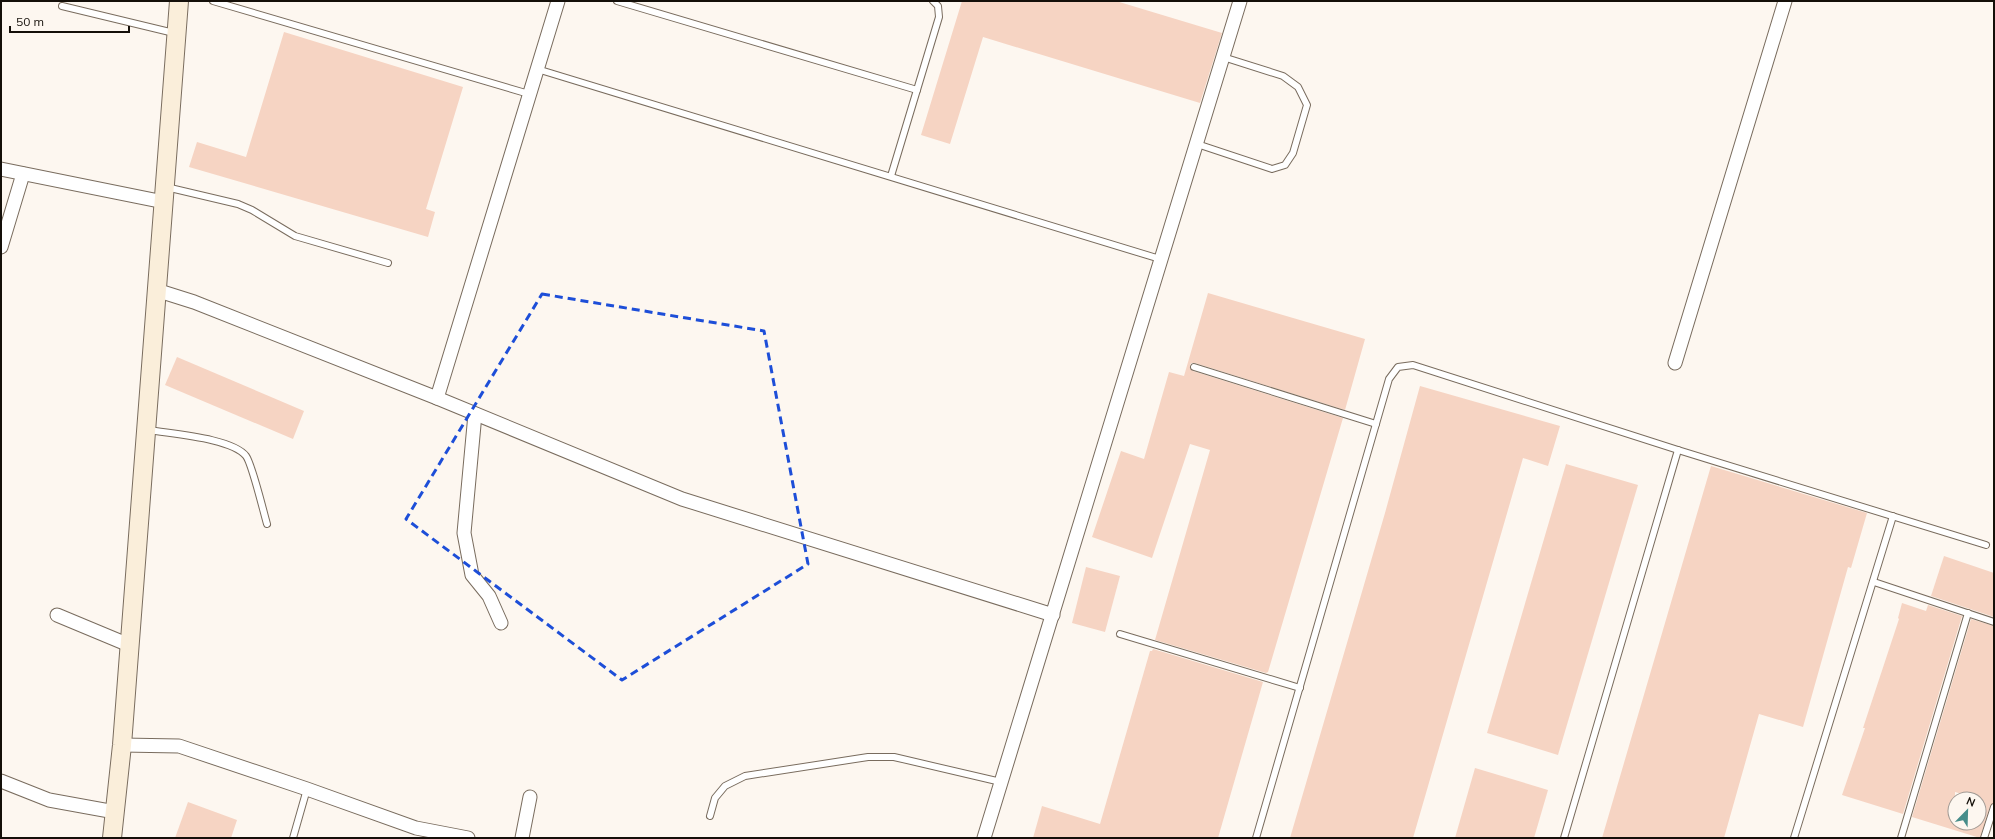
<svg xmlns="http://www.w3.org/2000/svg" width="1995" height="839" font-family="Mulish,sans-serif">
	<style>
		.building { fill: #f6d4c3; fill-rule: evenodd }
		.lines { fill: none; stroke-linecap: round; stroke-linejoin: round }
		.lane-casing { stroke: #796c5e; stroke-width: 8 }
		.street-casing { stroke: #796c5e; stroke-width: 15 }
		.secondary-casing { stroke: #796c5e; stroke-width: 20 }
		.lane { stroke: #fff; stroke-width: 6 }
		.street { stroke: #fff; stroke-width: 13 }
		.secondary { stroke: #faeeda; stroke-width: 18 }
		.marked { fill: none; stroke: #1d4ed8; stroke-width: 3; stroke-dasharray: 8 5; stroke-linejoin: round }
	</style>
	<rect width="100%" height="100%" fill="#fdf7f0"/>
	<!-- building -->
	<g class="building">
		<polygon points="962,1 1116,1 1222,33 1200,103 983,37 950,144 921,135"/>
		<polygon points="284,32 463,87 426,209 435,212 428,237 189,167 197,142 246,157"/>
		<polygon points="1208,293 1365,339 1345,410 1195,363 1191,363 1190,366 1193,371 1343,418 1268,672 1266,673 1155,640 1210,450 1190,444 1152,558 1092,537 1121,451 1144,459 1169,372 1184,376"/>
		<polygon points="177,357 304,411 293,439 165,385"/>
		<polygon points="1420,386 1560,426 1548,466 1523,458 1413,838 1290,838 1385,513"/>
		<polygon points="1566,464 1638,485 1558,755 1487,733"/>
		<polygon points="1711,466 1867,513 1851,568 1848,567 1803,727 1759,714 1724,838 1602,838"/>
		<polygon points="1944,556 1994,573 1994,617 1931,596"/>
		<polygon points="1086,567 1120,576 1105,632 1072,623"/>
		<polygon points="1902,603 1926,611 1928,605 1962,616 1903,814 1842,795 1865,728 1863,728 1899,619 1898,618"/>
		<path d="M1971,619L1994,626V803L1990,806L1980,838L1912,817ZM1955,792L1979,799V823H1955Z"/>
		<polygon points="1153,649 1263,682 1218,838 1033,838 1042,806 1100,824 1150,651 1152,651"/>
		<polygon points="1475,768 1548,790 1534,838 1455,838"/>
		<polygon points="188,802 237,820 231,838 175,838"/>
	</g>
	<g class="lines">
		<defs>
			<g id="lane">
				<polyline points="213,1 529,94"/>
				<polyline points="617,1 917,90"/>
				<polyline points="62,6 174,33"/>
				<polyline points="537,69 1160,259"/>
				<polyline points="1197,144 1272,169 1285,165 1293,153 1307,105 1298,87 1283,76 1223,57"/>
				<polyline points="891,176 939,17 938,6 933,1"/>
				<polyline points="166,187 238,204 252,210 295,236 388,263"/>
				<polyline points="1194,367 1376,424"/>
				<path d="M149,430C171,434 232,438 246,456C252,464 263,510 267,524"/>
				<polyline points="1874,582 1994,622"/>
				<polyline points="1120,634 1300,688"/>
				<polyline points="710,816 715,798 725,786 745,776 868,757 894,757 1001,782"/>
				<polyline points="293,838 307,789"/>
				<polyline points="1256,838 1389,379 1398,367 1413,365 1678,450 1986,545"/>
				<polyline points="1564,838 1678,450"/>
				<polyline points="1794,838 1893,516"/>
				<polyline points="1901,838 1968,613"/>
				<polyline points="1984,838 1994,807"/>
			</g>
			<g id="street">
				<polyline points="1,169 164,202"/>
				<polyline points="1,247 23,174"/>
				<polyline points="156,290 194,302 437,398 682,499 1053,615"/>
				<polyline points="1675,363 1785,1"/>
				<polyline points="437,398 558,1"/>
				<polyline points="475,414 464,533 472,575 489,596 501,623"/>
				<polyline points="57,615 129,645"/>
				<polyline points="122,745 179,746 307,789 416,828 468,838"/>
				<polyline points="1,781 49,800 115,812"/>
				<polyline points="522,838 530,797"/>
				<polyline points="984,838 1240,1"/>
			</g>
			<polyline id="secondary" points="112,838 122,745 179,1"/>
		</defs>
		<!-- lane casing -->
		<use href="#lane" class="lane-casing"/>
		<!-- street casing -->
		<use href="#street" class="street-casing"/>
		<!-- secondary casing -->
		<use href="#secondary" class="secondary-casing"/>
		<!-- lane -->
		<use href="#lane" class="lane"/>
		<!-- street -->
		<use href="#street" class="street"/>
		<!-- secondary -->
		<use href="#secondary" class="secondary"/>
	</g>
	<!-- marked area -->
	<path class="marked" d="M542,294L764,331L808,564L622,680L406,519Z"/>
	<!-- border -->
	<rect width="1995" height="839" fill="none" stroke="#140f09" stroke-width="4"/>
	<!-- north arrow -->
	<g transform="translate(1967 811) rotate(23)"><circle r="19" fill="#fdf7f0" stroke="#a09a94"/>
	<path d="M0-3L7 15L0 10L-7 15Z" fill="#468d8a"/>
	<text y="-6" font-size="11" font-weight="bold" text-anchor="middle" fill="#140f09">N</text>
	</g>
	<!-- scale -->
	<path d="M10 26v6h119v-6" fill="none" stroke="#140f09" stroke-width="2"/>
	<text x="16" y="26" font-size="12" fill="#140f09" stroke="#fdf7f0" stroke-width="3" paint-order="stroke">50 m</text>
</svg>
